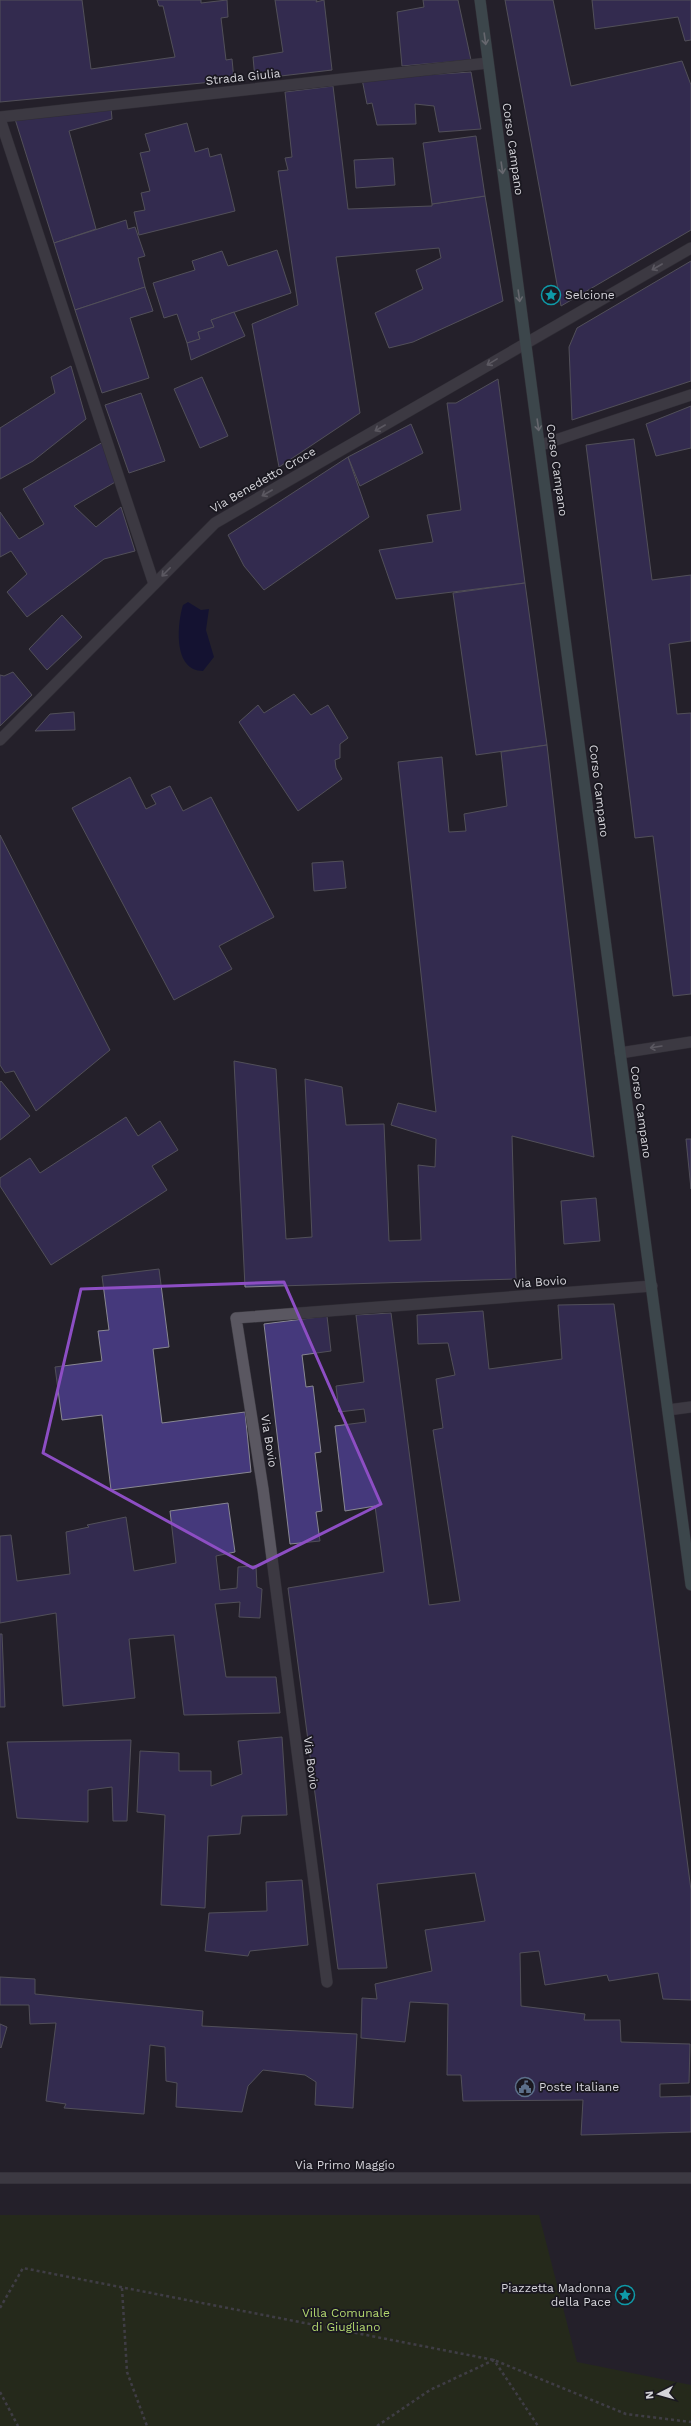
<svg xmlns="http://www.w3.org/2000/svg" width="691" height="2426" font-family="'Work Sans',sans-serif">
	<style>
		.green { fill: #26340a }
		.water { fill: #00023b }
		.building { fill: #45397c; stroke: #888792 }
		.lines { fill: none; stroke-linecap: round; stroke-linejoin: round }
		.minor-casing { stroke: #3d3b42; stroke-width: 12 }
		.tertiary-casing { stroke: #3d3b42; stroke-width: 12 }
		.secondary-casing { stroke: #3d3b42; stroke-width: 12 }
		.path { stroke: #615f67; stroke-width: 2.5; stroke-dasharray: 3 3; stroke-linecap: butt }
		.minor { stroke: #5a5761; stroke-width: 11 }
		.tertiary { stroke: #5a5761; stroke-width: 11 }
		.secondary { stroke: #597373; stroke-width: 11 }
		.oneway { stroke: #b6bcc0 }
		.oneway2 { stroke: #9e9ca4 }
		.marked { fill: none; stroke: #8d4ec4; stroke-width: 3; stroke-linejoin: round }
		.labels { text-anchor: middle; stroke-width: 3.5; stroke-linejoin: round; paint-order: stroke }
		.street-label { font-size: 12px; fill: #d5d4da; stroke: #1a1820 }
		.poi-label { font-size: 12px; fill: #d5d4da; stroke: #1a1820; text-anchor: start }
		.park-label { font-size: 12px; fill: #b3d86e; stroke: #1a1820 }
	</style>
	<rect width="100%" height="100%" fill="#24212a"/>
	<!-- green -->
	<polygon class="green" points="0,2215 539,2215 577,2362 691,2385 691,2426 0,2426"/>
	<!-- water -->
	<path class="water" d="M188,602L201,610L209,609L206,630L214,657L203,671C173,671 177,624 183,605Z"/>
	<!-- building -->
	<g class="building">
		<polygon points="0,0 82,0 91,69 175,57 163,6 159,6 157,0 201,0 201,3 227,0 228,17 221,18 226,60 232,59 234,80 0,102"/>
		<polygon points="275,0 317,0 316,2 324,0 332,70 255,79 253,57 283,52"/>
		<polygon points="423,0 458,0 471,60 402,66 397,12 424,7"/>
		<polygon points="505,0 553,0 571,86 682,61 691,85 691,230 561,306"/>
		<polygon points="592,0 691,0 691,40 685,41 678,17 595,29"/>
		<polygon points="471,72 481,129 439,132 434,106 415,104 416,124 377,125 372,103 367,104 362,79"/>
		<polygon points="333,86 348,209 432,206 432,204 485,196 503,301 413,342 389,348 375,313 423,289 416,270 441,258 439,248 336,257 360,413 279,467 252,324 298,305 278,171 288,170 285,158 292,157 285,92"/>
		<polygon points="111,108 112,119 69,131 96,229 54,243 15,119"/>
		<polygon points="187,123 195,152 208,148 210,157 221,154 235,211 139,235 134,212 145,210 141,193 150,191 140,153 150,151 145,134"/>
		<polygon points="476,136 485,196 432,204 423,143"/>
		<polygon points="393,158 395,185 356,188 354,160"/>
		<polygon points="126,220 128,229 135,227 145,256 138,258 145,287 75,310 54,243"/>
		<polygon points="277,250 291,293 211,320 214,327 198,332 200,339 187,343 177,314 164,318 153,283 195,270 192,261 222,251 228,266"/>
		<polygon points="691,261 691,381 572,420 569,347 577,328"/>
		<polygon points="145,287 153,311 130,318 149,378 102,393 75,310"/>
		<polygon points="234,312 245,336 191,360 187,343 200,339 198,332 214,327 211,320"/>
		<polygon points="71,366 86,419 33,461 0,479 0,428 55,393 51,377"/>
		<polygon points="202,377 228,436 200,448 174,389"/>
		<polygon points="498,379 525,583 396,599 379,550 433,542 427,515 461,510 447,403 456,403"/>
		<polygon points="141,393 165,461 129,473 105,405"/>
		<polygon points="691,406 691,448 656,456 646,424"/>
		<polygon points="411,424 423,453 360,486 348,457"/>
		<polygon points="634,439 652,580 691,575 691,641 669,644 677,714 691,713 691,994 673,996 653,836 635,838 586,445"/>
		<polygon points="103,442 117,481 74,506 96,527 121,507 135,551 104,559 27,617 7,592 27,574 11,551 0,557 0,512 19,539 44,524 23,489"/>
		<polygon points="348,457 369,517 264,590 244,566 228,535"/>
		<polygon points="525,583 547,745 476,755 453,593"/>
		<polygon points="62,615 82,637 47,670 29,649"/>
		<polygon points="13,672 32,695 0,726 0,675 4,676"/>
		<polygon points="294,694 311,715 328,705 348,738 340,744 340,758 335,760 336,768 342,779 298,811 239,722 258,705 264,713"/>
		<polygon points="74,712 75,730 35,731 50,714"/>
		<polygon points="547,745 594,1157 512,1136 516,1279 245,1287 234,1061 276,1069 286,1239 312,1237 305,1079 342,1087 346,1125 384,1124 389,1241 421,1240 418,1165 435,1167 436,1139 391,1125 398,1103 436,1112 398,762 442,757 449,832 466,831 464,814 507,806 501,752"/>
		<polygon points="130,777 146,809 156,804 151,795 170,786 183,811 211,797 274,917 219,946 232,969 174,1000 72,808"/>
		<polygon points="0,835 110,1050 36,1111 14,1071 5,1073 0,1065"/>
		<polygon points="343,861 346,888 314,891 312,863"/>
		<polygon points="1,1081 30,1116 0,1140 0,1082"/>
		<polygon points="126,1117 138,1136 160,1121 178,1150 152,1166 167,1190 51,1265 0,1186 0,1178 30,1158 40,1173"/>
		<polygon points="686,1139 691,1139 691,1189"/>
		<polygon points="596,1198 600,1241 564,1244 561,1201"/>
		<polygon points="159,1269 169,1347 153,1349 162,1423 245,1412 251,1472 111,1490 102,1415 62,1420 55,1367 102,1361 98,1331 109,1330 102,1276"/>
		<polygon points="614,1304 691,1890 691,2000 663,1999 658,1973 609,1981 607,1975 545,1985 539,1951 520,1953 521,2006 585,2014 584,2020 620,2020 621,2042 690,2044 689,2083 660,2084 660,2097 691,2096 691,2132 581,2135 583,2100 463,2101 461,2075 447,2075 448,2004 410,2002 405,2042 361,2038 362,1998 377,1999 375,1984 432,1971 425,1930 485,1921 475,1873 377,1884 387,1968 338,1969 288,1588 384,1572 375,1506 345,1511 335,1426 366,1422 364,1409 339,1412 336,1386 364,1382 356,1315 391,1313 429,1605 460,1601 433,1430 443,1428 436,1379 455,1375 448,1343 418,1344 417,1315 483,1311 489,1369 562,1359 558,1305"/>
		<polygon points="327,1316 331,1351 302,1355 306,1387 313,1386 321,1452 315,1453 322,1511 316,1512 320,1541 290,1544 264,1324"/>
		<polygon points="228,1503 235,1552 216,1556 220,1590 237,1588 238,1567 256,1566 257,1587 262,1589 260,1618 239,1617 240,1602 215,1604 226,1677 276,1677 280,1713 184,1715 174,1635 129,1639 135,1698 63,1706 56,1613 0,1623 0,1536 11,1535 17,1581 70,1574 66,1532 89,1527 87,1525 126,1517 134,1571 176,1563 170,1511"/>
		<polygon points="0,1634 2,1634 5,1707 0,1707"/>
		<polygon points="282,1737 287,1815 242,1816 240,1834 208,1836 205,1908 161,1905 165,1815 137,1812 140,1751 179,1753 179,1771 211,1771 211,1786 242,1774 238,1741"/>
		<polygon points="131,1740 127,1821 113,1821 112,1787 88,1790 88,1822 17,1818 7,1742"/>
		<polygon points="302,1880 308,1945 250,1951 248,1956 205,1951 209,1913 267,1911 266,1882"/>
		<polygon points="0,1977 35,1979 35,1994 203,2011 202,2026 357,2034 353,2108 315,2105 316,2082 305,2075 263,2070 248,2086 242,2112 176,2107 177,2083 166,2081 165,2047 150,2045 144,2114 64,2108 66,2104 46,2101 56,2023 30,2024 29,2005 0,2005"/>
		<polygon points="0,2024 7,2027 1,2048 0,2047"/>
	</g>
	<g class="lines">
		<defs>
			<g id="minor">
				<polyline points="0,117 488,63"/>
				<polyline points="0,119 154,584"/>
				<polyline points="541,445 691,395"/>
				<polyline points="0,740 215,523 691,248"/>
				<polyline points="620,1053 691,1042"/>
				<polyline points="668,1410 691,1407"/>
				<polyline points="327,1982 263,1489 236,1318 652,1286"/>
			</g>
			<polyline id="tertiary" points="0,2178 691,2178"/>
			<polyline id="secondary" points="480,0 691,1585"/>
		</defs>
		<!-- minor casing -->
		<use href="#minor" class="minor-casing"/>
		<!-- tertiary casing -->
		<use href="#tertiary" class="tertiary-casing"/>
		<!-- secondary casing -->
		<use href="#secondary" class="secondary-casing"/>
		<!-- path -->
		<g class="path">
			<polyline points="122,2288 127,2372 147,2426"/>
			<polyline points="0,2308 23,2268 494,2360 626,2414 691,2422"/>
			<polyline points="0,2392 18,2426"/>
			<polyline points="377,2426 430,2390 494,2360 538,2426"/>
		</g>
		<!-- minor -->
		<use href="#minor" class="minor"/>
		<!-- tertiary -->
		<use href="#tertiary" class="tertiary"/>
		<!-- secondary -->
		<use href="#secondary" class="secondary"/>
	</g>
	<!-- one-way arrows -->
	<defs><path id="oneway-shaft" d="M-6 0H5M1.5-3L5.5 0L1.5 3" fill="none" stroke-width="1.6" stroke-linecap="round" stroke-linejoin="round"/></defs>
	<g class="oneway">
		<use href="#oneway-shaft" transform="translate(485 39) rotate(82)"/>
		<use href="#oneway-shaft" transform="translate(502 168) rotate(82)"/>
		<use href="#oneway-shaft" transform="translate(519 296) rotate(82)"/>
		<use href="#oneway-shaft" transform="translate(538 425) rotate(82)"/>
	</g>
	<g class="oneway2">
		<use href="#oneway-shaft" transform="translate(657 267) rotate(150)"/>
		<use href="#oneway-shaft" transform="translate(492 362) rotate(149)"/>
		<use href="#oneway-shaft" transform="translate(380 428) rotate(150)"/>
		<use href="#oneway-shaft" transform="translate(267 493) rotate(150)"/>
		<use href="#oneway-shaft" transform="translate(166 572) rotate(135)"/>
		<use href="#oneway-shaft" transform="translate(656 1047) rotate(171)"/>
	</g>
	<!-- marked area -->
	<path d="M0 0H691V2426H0ZM284,1282L381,1504L253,1568L43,1453L81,1289Z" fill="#24212a" fill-opacity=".55" fill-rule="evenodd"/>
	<path class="marked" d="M284,1282L381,1504L253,1568L43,1453L81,1289Z"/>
	<!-- icons -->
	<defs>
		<symbol id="sight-ring" viewBox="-11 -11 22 22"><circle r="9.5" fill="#1a1820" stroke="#0f9aa8" stroke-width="1.5"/><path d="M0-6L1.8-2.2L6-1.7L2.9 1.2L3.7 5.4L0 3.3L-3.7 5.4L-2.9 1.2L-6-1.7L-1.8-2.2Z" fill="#0f9aa8"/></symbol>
		<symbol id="civic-ring" viewBox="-11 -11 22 22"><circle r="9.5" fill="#1a1820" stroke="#5c6f8a" stroke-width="1.5"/><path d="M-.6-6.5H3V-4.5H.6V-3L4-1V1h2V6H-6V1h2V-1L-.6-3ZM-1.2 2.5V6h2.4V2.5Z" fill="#5c6f8a"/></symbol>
	</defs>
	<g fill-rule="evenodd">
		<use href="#sight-ring" x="540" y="284" width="22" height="22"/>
		<use href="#civic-ring" x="514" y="2076" width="22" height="22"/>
		<use href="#sight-ring" x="614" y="2284" width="22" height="22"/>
	</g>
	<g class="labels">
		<!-- street labels -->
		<g class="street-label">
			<text transform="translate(243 77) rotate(-6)" y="4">Strada Giulia</text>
			<text transform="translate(513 149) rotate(82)" y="4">Corso Campano</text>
			<text transform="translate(557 470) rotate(82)" y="4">Corso Campano</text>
			<text transform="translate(263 480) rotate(-30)" y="4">Via Benedetto Croce</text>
			<text transform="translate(599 791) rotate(83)" y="4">Corso Campano</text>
			<text transform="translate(641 1112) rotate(82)" y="4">Corso Campano</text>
			<text transform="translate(540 1282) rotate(-4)" y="4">Via Bovio</text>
			<text transform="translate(269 1441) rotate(81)" y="4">Via Bovio</text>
			<text transform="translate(311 1763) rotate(83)" y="4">Via Bovio</text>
			<text x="345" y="2169">Via Primo Maggio</text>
		</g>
		<!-- poi labels -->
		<g class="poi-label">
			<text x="565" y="299">Selcione</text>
			<text x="539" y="2091">Poste Italiane</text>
			<text x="611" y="2292" text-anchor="end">Piazzetta Madonna<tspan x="611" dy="14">della Pace</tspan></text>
		</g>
		<!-- park labels -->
		<g class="park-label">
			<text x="346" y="2317">Villa Comunale<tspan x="346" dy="14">di Giugliano</tspan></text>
		</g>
	</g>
	<!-- north arrow -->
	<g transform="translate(659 2394) rotate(264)" stroke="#1a1820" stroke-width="3" paint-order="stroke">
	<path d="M0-3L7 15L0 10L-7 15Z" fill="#d5d4da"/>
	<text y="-6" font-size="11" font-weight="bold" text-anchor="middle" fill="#d5d4da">N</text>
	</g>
</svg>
